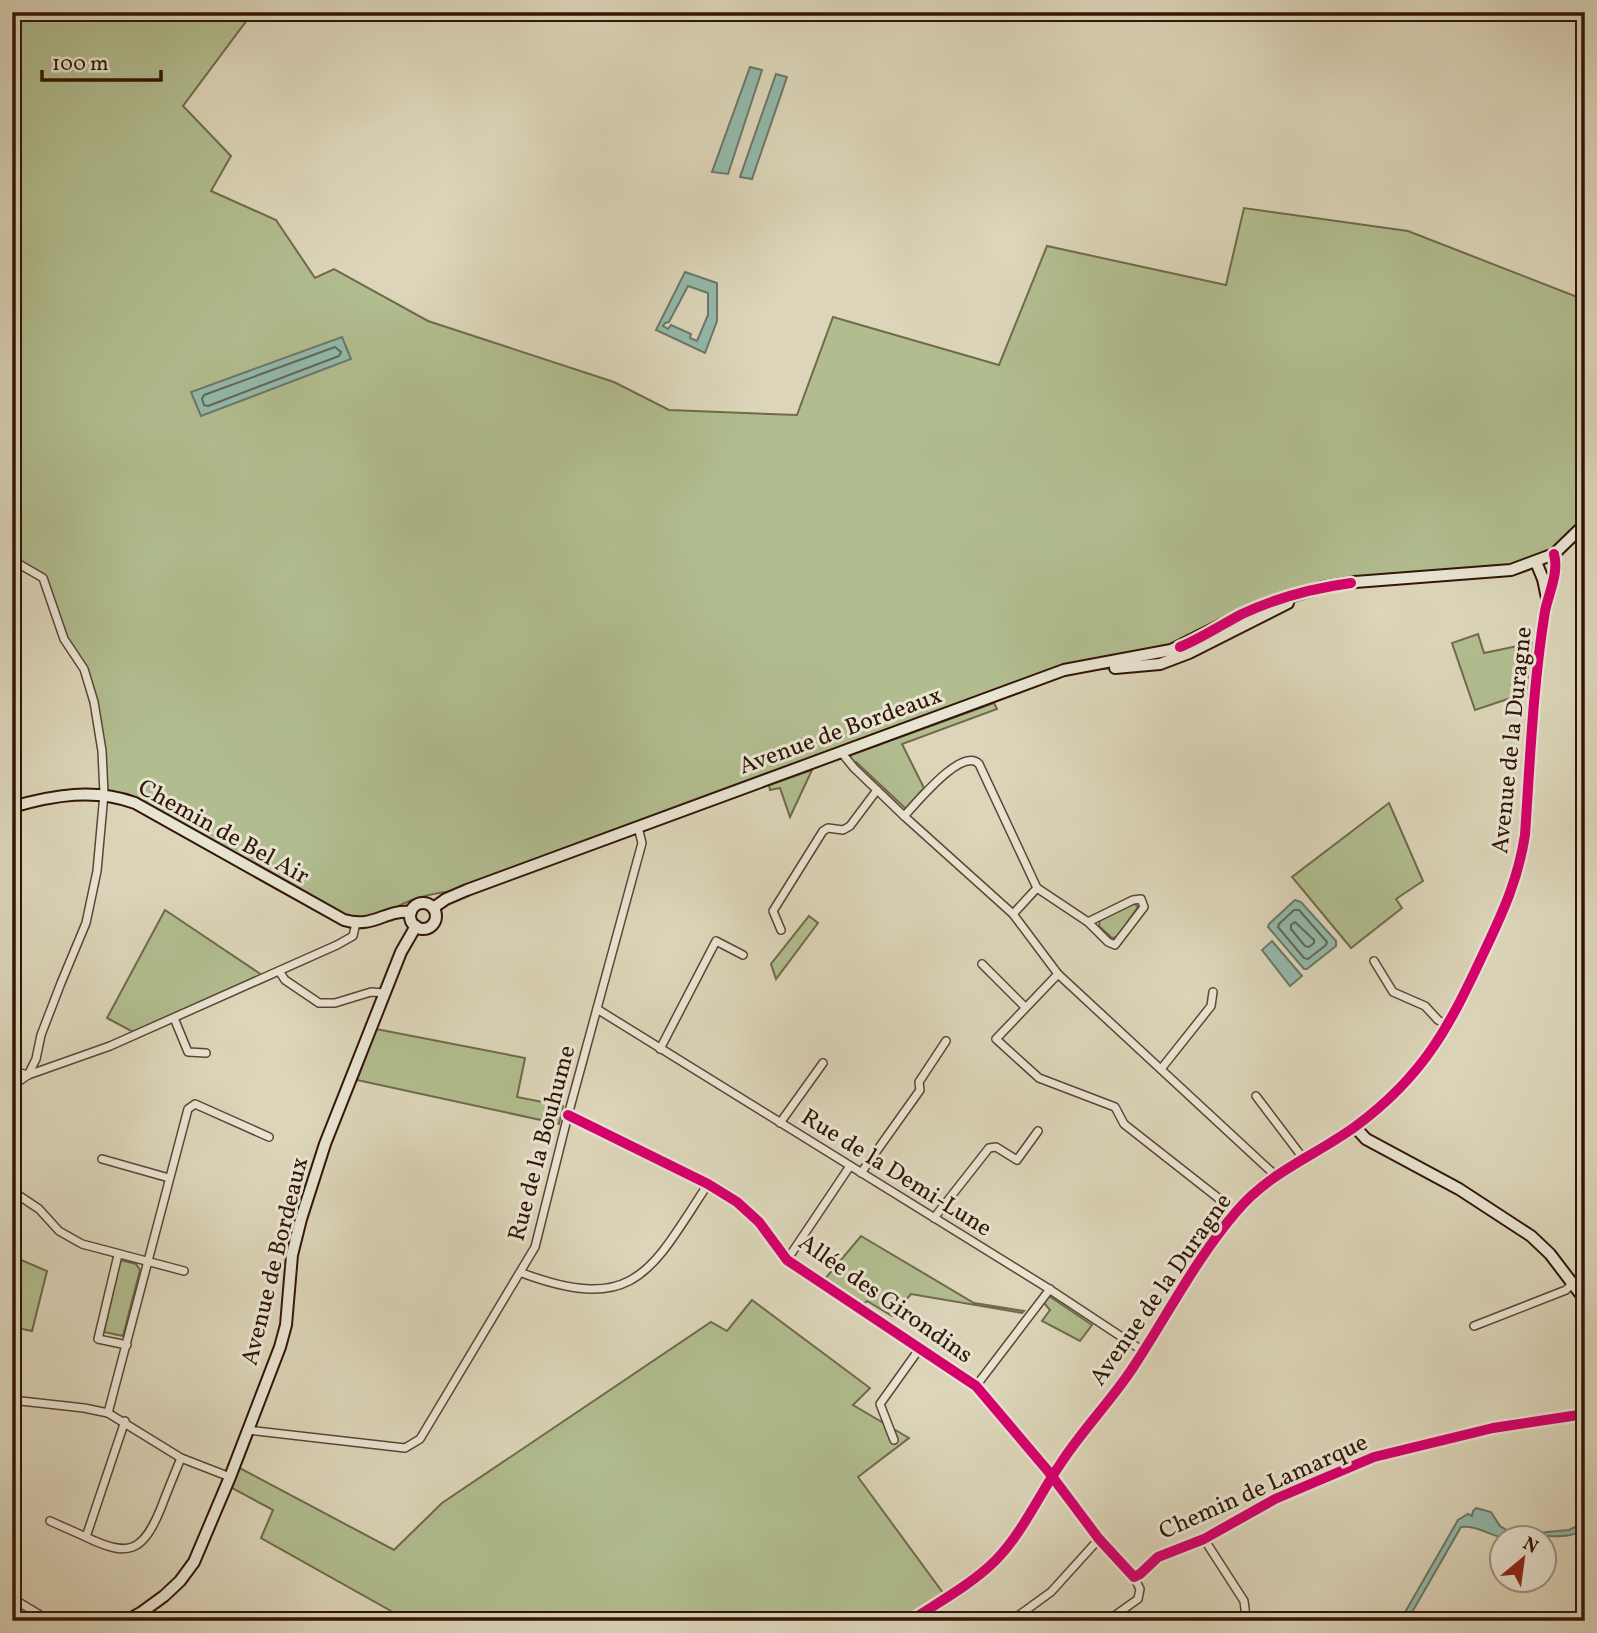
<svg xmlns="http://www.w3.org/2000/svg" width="1597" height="1633" font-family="Vollkorn,serif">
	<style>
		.green { fill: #b1bd8f; stroke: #72694b; stroke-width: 2 }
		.water { fill: #93b9aa; stroke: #6c7769; stroke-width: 2; fill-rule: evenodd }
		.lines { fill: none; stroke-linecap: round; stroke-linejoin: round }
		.shore { stroke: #626758; stroke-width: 2 }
		.street-casing { stroke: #5c4534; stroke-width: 10 }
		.secondary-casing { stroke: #321507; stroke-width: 14 }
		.street { stroke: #e8e4d2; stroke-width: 7 }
		.secondary { stroke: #e8e4d2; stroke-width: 10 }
		.cycleway-casing { stroke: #e8e4d2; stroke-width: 15 }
		.cycleway { stroke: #d6006c; stroke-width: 10 }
		.labels { text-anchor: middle; stroke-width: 6; stroke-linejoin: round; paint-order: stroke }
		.street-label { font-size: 24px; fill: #321507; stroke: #e8e4d2 }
	</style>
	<rect width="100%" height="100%" fill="#dcd5b9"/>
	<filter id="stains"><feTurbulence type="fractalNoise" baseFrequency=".00286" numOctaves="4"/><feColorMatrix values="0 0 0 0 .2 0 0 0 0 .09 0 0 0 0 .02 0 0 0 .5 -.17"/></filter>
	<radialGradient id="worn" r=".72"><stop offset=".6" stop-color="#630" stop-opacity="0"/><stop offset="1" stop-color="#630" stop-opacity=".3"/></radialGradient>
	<!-- green -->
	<g class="green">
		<path d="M12,12H253L183,106L231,156L211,191L276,220L315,278L334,269L428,321L614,382L669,410L797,415L833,317L999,365L1047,246L1226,285L1244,208L1408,231L1585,300V524L1554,554L1511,570L1355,582L1302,596L1160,664L1090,670L1057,677L467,890C447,891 426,894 407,902C387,911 380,920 356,923L136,803L104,794L102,751L84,669L64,639L43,578L12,560Z"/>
		<polygon points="1478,634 1484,653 1532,643 1526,693 1475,710 1452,643"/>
		<polygon points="994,703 997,709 902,744 924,788 907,807 905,808 856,762 850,762 851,755"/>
		<polygon points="812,770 790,817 780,788 770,790 769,785"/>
		<polygon points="1389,803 1423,881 1396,899 1402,908 1351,948 1292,877"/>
		<polygon points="1134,903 1138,907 1117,937 1112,938 1099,926 1100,919"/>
		<polygon points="165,910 262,975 133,1032 107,1018"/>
		<polygon points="809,916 818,923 776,979 771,964"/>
		<polygon points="376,1029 525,1058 517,1097 563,1106 559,1124 357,1080"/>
		<polygon points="861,1236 974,1303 1024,1311 1022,1313 911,1294 892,1316 867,1301 862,1306 824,1280"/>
		<polygon points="12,1256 47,1271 32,1331 12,1327"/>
		<polygon points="120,1260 136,1264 140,1270 123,1336 104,1332"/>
		<polygon points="1049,1296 1092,1325 1080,1341 1042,1321 1050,1310 1044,1303"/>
		<polygon points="752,1300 870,1388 853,1405 909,1438 858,1477 946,1597 910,1621 409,1621 261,1538 273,1510 232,1488 234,1465 394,1550 442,1503 711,1322 727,1331"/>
	</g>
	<!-- water -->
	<g class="water">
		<polygon points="750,67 762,70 728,174 712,172"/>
		<polygon points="776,74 787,77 752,179 740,177"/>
		<path d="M685,272L717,283V321L705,353L656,330ZM688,286L708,293V315L697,341L690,338L691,334L671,325L668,329L663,326L665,323L669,322Z"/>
		<polygon points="342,337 351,359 201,416 191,392"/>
		<polygon points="1295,900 1301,902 1336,941 1336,946 1307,969 1304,969 1268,927 1269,924"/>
		<polygon points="1272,941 1302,976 1290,986 1262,950"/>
		<path d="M1476,1508L1491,1512L1500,1526L1515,1535L1569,1530L1585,1522V1529C1571,1538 1558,1536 1542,1536C1530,1536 1517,1541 1504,1538C1489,1535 1476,1525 1461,1527L1407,1621H1400L1458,1520L1468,1514L1472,1516L1473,1511Z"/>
	</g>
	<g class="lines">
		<!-- shore -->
		<g class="shore">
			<polygon points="335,347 341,352 339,356 208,406 204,405 202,399 204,395"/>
			<polygon points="1294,910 1299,910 1327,942 1326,945 1308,959 1304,958 1278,927 1279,924"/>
			<polygon points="1295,922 1314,940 1314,943 1309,947 1305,946 1291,929 1291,925"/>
		</g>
		<defs>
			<g id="street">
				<polyline points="12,560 43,578 64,639 84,669 94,702 102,751 104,794 97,871 86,923 61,983 41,1035 36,1059 28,1075"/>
				<polyline points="841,752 854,768 904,816 1013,914 1058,974 1275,1175"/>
				<path d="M904,816C916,804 962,746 979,764L1037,888L1013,914"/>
				<polyline points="1037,888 1088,922 1108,942 1115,945 1144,907 1141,899 1133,900 1088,922"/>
				<polyline points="781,930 773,911 823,831 828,828 843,830 850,826 877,790"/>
				<polyline points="1374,961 1393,992 1425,1006 1438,1020 1448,1026"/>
				<polyline points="982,964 1025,1007"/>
				<polyline points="279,971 285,980 319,1003 335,1003 371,992 385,993"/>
				<polyline points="1058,974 996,1039 1039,1078 1115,1107 1124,1124 1236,1212"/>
				<polyline points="597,1009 1046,1287 1143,1351"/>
				<polyline points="174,1018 188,1052 206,1053"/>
				<polyline points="660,1049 716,941 743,955"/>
				<polyline points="1161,1069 1211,1006 1213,992"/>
				<polyline points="12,1071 28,1075"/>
				<polyline points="12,1086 28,1075 110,1046 337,945 353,936 356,923"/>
				<polyline points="1256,1096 1303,1158"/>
				<polyline points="568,1115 708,1184 737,1202 759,1222 787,1260 976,1386 1048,1471 1099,1539 1134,1577 1140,1574 1158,1557 1204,1539 1275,1499 1374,1457 1493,1428 1585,1414"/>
				<polyline points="780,1123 823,1063"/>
				<polyline points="102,1159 169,1178"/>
				<polyline points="861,1173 920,1090 919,1082 946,1041"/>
				<polyline points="12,1191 39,1209 59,1231 82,1244 184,1271"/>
				<polyline points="934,1218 989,1148 996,1147 1017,1160 1038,1131"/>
				<polyline points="118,1255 98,1339 127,1345"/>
				<polyline points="787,1260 850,1166"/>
				<path d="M522,1273C635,1315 651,1271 708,1184"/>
				<polyline points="1474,1326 1566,1290 1573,1283"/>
				<polyline points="976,1386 1050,1289"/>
				<polyline points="12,1400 84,1408 108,1413 181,1458 230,1477"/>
				<polyline points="108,1413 188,1109 195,1104 269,1137"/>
				<path d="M125,1421L86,1537C129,1558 143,1552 161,1508C167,1492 174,1475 181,1458"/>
				<polyline points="248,1430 405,1448 420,1439 535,1247 568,1115 642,843 638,827"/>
				<polyline points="894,1440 880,1404 920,1348"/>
				<polyline points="50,1521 86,1537"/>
				<polyline points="1204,1539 1244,1601 1246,1617"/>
				<polyline points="12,1598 50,1621"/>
				<polyline points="1011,1621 1051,1592 1099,1539"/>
				<polyline points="1107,1621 1138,1599 1140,1589 1134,1577"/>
			</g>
			<g id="secondary">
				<polyline points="1536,562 1543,579 1547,598"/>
				<polyline points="1115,668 1160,664 1189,653 1288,603"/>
				<path d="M12,807C54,795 94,788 135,803L344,920C374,929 385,909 411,912"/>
				<circle cx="423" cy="916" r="13"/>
				<polyline points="433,908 446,899 467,890 1064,670 1171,650 1243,614 1273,602 1323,587 1355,582 1511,570 1554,554 1585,524"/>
				<polyline points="1355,1127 1366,1139 1459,1189 1531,1236 1550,1254 1585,1300"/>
				<polyline points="126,1621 142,1612 164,1596 180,1581 194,1562 230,1477 280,1347 286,1325 292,1255 301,1219 325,1144 401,952 416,926"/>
				<path d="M910,1621C939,1602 972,1584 996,1560C1023,1532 1039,1495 1061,1463C1083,1429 1112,1400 1134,1366C1168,1314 1196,1259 1236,1212C1269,1172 1315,1156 1356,1126C1425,1075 1450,1025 1485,950C1504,910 1518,879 1525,835C1530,760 1533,685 1545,611C1549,592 1559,573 1554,554"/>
			</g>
		</defs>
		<!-- street casing -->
		<use href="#street" class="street-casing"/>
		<!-- secondary casing -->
		<use href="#secondary" class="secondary-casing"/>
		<!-- street -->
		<use href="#street" class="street"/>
		<!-- secondary -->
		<use href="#secondary" class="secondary"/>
		<defs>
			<g id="cycleway">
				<path d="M1180,647C1202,638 1221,625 1242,614C1276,598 1314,588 1351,583"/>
				<polyline points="568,1115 708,1184 737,1202 759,1222 787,1260 976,1386 1048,1471 1099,1539 1134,1577 1140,1574 1158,1557 1204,1539 1275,1499 1374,1457 1493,1428 1585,1414"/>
				<path d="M910,1621C939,1602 972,1584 996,1560C1023,1532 1039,1495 1061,1463C1083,1429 1112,1400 1134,1366C1168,1314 1196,1259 1236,1212C1269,1172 1315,1156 1356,1126C1425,1075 1450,1025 1485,950C1504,910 1518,879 1525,835C1530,760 1533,685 1545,611C1549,592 1559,573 1554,554"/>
			</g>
		</defs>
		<!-- cycleway casing -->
		<use href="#cycleway" class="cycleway-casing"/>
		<!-- cycleway -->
		<use href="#cycleway" class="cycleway"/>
	</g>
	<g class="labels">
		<!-- street labels -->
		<g class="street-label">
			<text transform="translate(840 730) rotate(-20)" y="8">Avenue de Bordeaux</text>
			<text transform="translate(1511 740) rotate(-84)" y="8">Avenue de la Duragne</text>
			<text transform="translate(224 831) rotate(29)" y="8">Chemin de Bel Air</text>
			<text transform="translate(541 1143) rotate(-75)" y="8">Rue de la Bouhume</text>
			<text transform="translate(897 1172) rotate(32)" y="8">Rue de la Demi-Lune</text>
			<text transform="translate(274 1261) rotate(-76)" y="8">Avenue de Bordeaux</text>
			<text transform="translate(1160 1289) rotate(-55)" y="8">Avenue de la Duragne</text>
			<text transform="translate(886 1298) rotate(35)" y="8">Allée des Girondins</text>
			<text transform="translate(1263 1486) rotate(-24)" y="8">Chemin de Lamarque</text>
		</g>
	</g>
	<!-- margin -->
	<rect width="1597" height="1633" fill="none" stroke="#dcd5b9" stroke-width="42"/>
	<rect x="14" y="14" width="1569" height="1605" fill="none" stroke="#321507" stroke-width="3.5"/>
	<rect x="21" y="21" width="1555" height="1591" fill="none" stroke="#321507" stroke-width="2"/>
	<!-- north arrow -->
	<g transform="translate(1523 1559) rotate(29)"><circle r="33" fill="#e8e4d2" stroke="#9f9181" stroke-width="2"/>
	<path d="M0-5L12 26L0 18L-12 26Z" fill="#8f2418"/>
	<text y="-10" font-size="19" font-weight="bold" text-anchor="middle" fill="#321507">N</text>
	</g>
	<!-- scale -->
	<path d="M42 70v10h119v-10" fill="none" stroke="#321507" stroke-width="3.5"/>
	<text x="52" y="70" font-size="21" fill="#321507" stroke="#e8e4d2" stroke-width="5" paint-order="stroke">100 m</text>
	<rect width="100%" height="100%" filter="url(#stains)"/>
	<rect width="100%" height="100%" fill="url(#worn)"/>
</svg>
